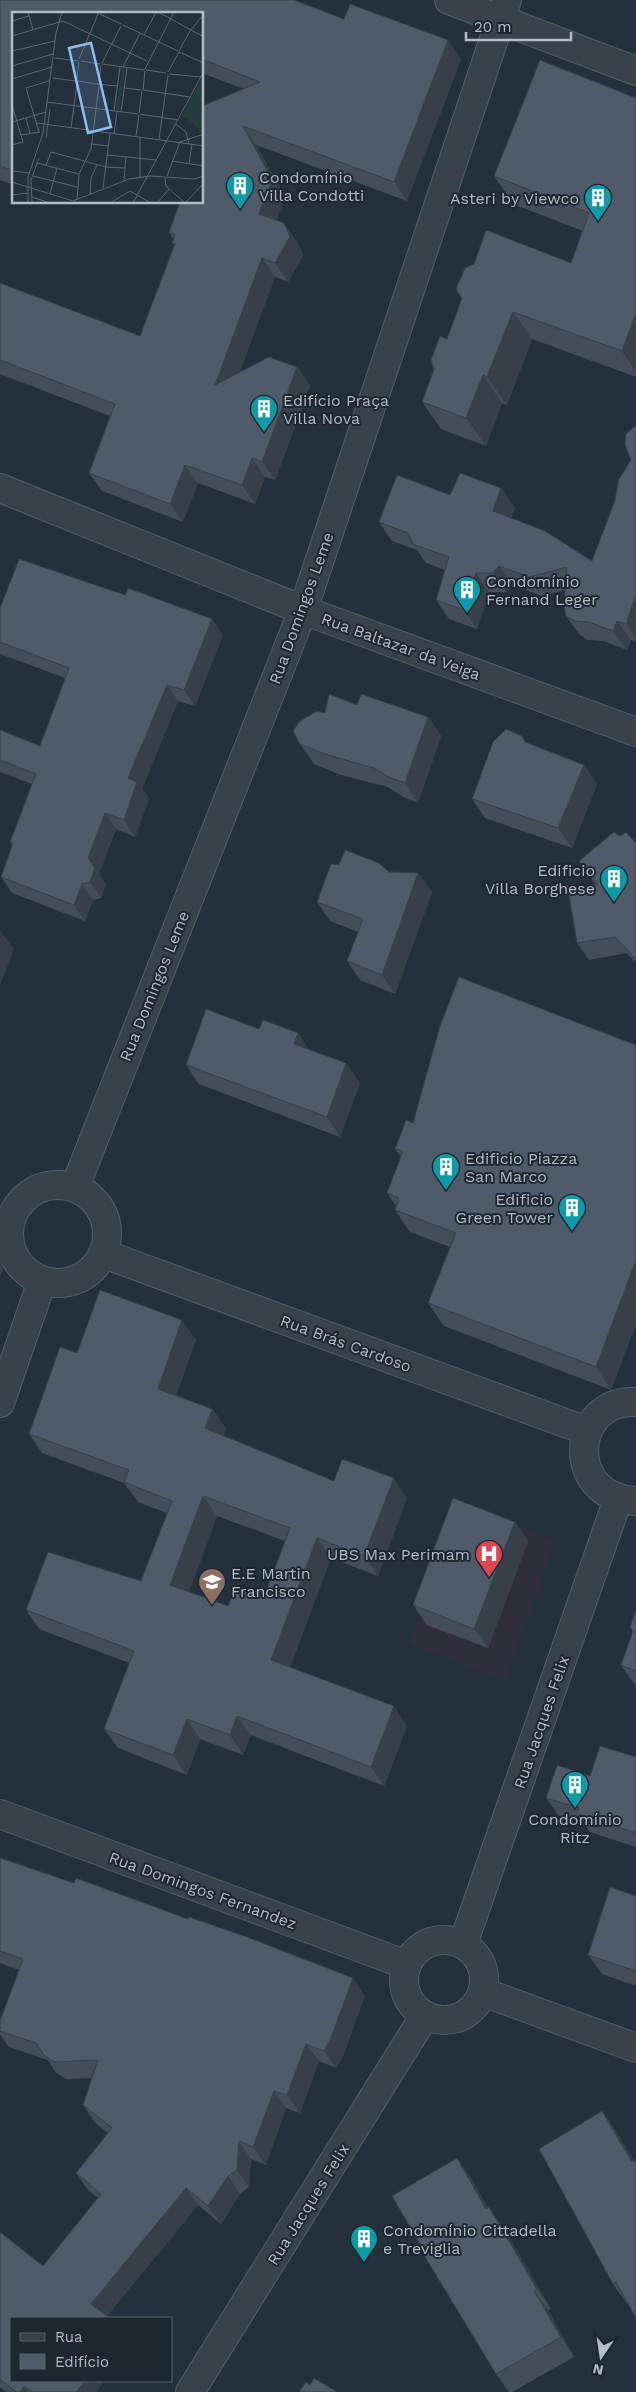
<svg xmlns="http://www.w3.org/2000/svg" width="636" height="2392" font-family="'Work Sans',sans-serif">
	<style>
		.medical { fill: #2f2f3c }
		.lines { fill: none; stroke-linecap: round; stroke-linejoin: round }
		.minor-casing { stroke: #565f69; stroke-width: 30 }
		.minor { stroke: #37424b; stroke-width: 28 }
		.wall { fill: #444e59; fill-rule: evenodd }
		.shaded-wall { fill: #374049 }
		.building { fill: #4f5b68; stroke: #374049; fill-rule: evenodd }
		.labels { text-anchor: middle; stroke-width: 4; stroke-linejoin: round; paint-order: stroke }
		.poi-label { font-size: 16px; fill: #b3bcc6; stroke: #1d2730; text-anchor: start }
		.street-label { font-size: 16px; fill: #b3bcc6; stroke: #1d2730 }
		.inset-road { fill: none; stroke: #5d6873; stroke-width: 1 }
		.view { fill: #8cbef3; fill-opacity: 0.15; stroke: #8cbef3; stroke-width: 2.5 }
		.inset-edge { fill: none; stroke: #b3bcc6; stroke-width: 2.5 }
	</style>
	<rect width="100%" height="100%" fill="#24303b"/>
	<!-- medical -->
	<polygon class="medical" points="462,1506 556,1541 505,1681 410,1644"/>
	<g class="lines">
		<defs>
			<g id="minor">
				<polyline points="449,0 636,71"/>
				<polyline points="0,488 303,610 636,732"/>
				<circle cx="58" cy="1234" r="49"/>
				<polyline points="75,1187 303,610 507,0"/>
				<polyline points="104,1254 587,1431"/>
				<polyline points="0,1403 42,1281"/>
				<path d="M635,1501C564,1497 570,1399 636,1402"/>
				<polyline points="0,1814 407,1965"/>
				<circle cx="444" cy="1980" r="40"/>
				<polyline points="463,1944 618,1499"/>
				<polyline points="483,1992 636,2048"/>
				<polyline points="190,2392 425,2015"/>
			</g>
		</defs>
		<!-- minor casing -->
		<use href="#minor" class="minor-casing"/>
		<!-- minor -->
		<use href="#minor" class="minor"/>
	</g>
	<!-- wall -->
	<g class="wall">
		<polygon points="0,0 344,19 448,40 461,59 407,201 256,145 285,197 276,221 297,242 303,255 288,282 275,277 239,372 297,367 310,386 275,480 265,477 255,504 198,483 183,522 102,491 89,473 110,416 0,374 0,283 140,336 174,245 172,243 174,240 169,232 244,89 202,73 202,14 14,14 14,185 0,180"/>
		<polygon points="636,98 636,377 532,339 507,405 502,403 486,446 441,429 422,402 447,339 571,263 583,231 513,204 494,176"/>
		<polygon points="636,426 636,642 631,640 627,650 603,641 588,640 580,635 566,616 565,590 542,596 513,585 506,592 489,592 477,629 449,619 436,600 445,570 426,563 417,550 392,541 379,522 450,495 501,488 515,508 511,518 592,561 631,460"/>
		<polygon points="0,608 223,635 195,706 178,701 142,789 149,798 135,837 116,829 99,874 106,884 101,898 93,900 85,921 12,893 1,877 12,846 10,842 32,784 0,772 0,730 40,746 65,678 0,654"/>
		<polygon points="357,705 428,717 441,736 418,803 403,797 388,787 341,775 314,764 300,744 325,713"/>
		<polygon points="522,736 526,742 597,784 572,848 485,818 472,799"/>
		<polygon points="620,836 636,843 636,963 627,953 589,960 577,943 596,885 579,861"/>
		<polygon points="389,872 418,873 432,892 395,994 360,980 347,961 358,932 330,921 317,902"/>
		<polygon points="259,1029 309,1050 346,1063 360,1083 340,1137 199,1084 186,1065"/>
		<polygon points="636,1045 636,1324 611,1390 444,1326 428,1303 450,1247 410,1232 395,1210 396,1206 387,1193 401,1157 395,1149 413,1123"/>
		<path d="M196,1340L176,1395L212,1409L226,1428L223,1436L334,1481L407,1498L378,1576L331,1558L290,1667L407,1726L384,1786L251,1735L243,1755L200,1739L187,1775L118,1748L104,1729L129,1663L39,1629L26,1610L141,1581L167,1513L138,1502L124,1483L42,1453L29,1434L77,1353ZM217,1516L285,1541L264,1597L228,1606L189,1592Z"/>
		<polygon points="515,1522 528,1541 488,1648 427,1625 413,1605"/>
		<polygon points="636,1610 636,1685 634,1684 621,1665 633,1631"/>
		<polygon points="636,1757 636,1847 590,1832 585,1824 559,1816 546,1798 590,1776"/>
		<polygon points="0,1858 365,1996 343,2056 336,2068 319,2061 300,2113 286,2108 266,2165 251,2159 249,2187 240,2194 221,2224 198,2205 107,2316 11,2381 104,2381 96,2392 7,2392 0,2387 0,2232 43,2266 98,2198 88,2190 76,2173 108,2133 95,2123 83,2105 92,2078 66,2079 56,2073 48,2060 9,2047 0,2034 0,2021 19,1970 0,1963"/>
		<polygon points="636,1896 636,1986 602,1974 588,1955"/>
		<polygon points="602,2111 616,2131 634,2161 628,2303 627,2304 613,2284"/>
		<polygon points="457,2158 470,2177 488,2208 503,2227 551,2309 548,2310 574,2357 512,2392 509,2392 496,2374"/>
	</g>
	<!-- shaded-wall -->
	<g class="shaded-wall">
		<polygon points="448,40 461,59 407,201 394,182"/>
		<polygon points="243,126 256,145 285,197 272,233 259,214"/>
		<polygon points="284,223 297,242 303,255 288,282 275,263"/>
		<polygon points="262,258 275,277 228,404 215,385"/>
		<polygon points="513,312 532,339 507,405 487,377"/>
		<polygon points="636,313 636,372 622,351"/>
		<polygon points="297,367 310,386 275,480 262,462"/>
		<polygon points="483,375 502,403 486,446 466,418"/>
		<polygon points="252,458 265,477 255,504 242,485"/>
		<polygon points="185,465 198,483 183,522 170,504"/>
		<polygon points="501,488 515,508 506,530 493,511"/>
		<polygon points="499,566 513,585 506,592 493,573"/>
		<polygon points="476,573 489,592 477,629 464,610"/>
		<polygon points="636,595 636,639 626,624"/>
		<polygon points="212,619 223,635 195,706 184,690"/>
		<polygon points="617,621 631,640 627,650 613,631"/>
		<polygon points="167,685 178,701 142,789 149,798 135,837 124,820 128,778"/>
		<polygon points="428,717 441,736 418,803 405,783"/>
		<polygon points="584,765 597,784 572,848 558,828"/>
		<polygon points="105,813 116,829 99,874 106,884 101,898 90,882 88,858"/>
		<polygon points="418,873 432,892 395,994 382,975"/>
		<polygon points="82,884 93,900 85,921 74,905"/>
		<polygon points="1,931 14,950 0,985 0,932"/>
		<polygon points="298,1033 311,1052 294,1044"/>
		<polygon points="346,1063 360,1083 340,1137 327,1117"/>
		<polygon points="0,1255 3,1269 0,1278"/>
		<polygon points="636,1260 636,1324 611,1390 596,1367"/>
		<polygon points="182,1320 196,1340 171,1408 158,1389"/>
		<polygon points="212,1409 226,1428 218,1448 205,1428"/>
		<polygon points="394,1478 407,1498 378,1576 364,1556"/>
		<polygon points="203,1496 217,1516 184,1604 170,1585"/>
		<polygon points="515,1522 528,1541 488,1648 474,1629"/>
		<polygon points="317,1538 331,1558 285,1679 271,1660"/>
		<polygon points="394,1706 407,1726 384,1786 371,1767"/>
		<polygon points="237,1716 251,1735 243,1755 230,1735"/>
		<polygon points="187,1719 200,1739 187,1775 173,1755"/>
		<polygon points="353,1978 365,1996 343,2056 336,2068 324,2051"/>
		<polygon points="306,2044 319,2061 300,2113 287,2095"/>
		<polygon points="274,2091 286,2108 266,2165 253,2147"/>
		<polygon points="602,2111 616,2131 636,2165 632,2162"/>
		<polygon points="239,2141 251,2159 249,2187 237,2170"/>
		<polygon points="457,2158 470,2177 500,2228 486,2209"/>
		<polygon points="228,2176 240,2194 221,2224 208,2206"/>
		<polygon points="186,2188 198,2205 105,2318 91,2304"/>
		<polygon points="489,2207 503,2227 551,2309 537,2289"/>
		<polygon points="534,2291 548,2310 574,2357 561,2337"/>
		<polygon points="84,2381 104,2381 96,2392 76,2392"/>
		<polygon points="24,2386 28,2392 20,2392"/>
	</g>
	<!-- building -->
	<g class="building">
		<polygon points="0,0 294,0 344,19 350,4 448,40 394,182 243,126 272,179 259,214 284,223 290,237 275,263 262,258 215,385 269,357 297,367 262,462 252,458 242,485 185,465 170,504 89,473 115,404 0,360 0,283 140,336 175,244 172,243 175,235 169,232 180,202 202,202 202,106 260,82 202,59 202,14 14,14 14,171 0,166"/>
		<polygon points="540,60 636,98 636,313 622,351 513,312 487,377 483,375 466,418 422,402 434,369 431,360 440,336 447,339 462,298 456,289 465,268 474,264 486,230 571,263 589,213 494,176"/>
		<polygon points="635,426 636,426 636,595 626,624 617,621 613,631 589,622 575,621 566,616 564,606 567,567 529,577 499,566 493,573 476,573 464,610 436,600 449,557 413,544 408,533 379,522 397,475 450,495 460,473 501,488 493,511 545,531 592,561 615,500 619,479 631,460 625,445 626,434"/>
		<polygon points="19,559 125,595 128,588 212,619 184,690 167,685 128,778 137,782 124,820 105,813 88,858 95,868 90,882 82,884 74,905 1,877 13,843 10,842 36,774 0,760 0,730 40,746 69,668 0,642 0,608"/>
		<polygon points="329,694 357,705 361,694 428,717 405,783 389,777 374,768 328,755 300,744 293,731 300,721 317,711 325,713"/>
		<polygon points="506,729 522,736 525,742 584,765 558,828 472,799 493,742"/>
		<polygon points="614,832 620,836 626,832 636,843 636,959 615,937 577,943 568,889 598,884 579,861"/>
		<polygon points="345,850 379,863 389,872 418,873 382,975 347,961 363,919 317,902 331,864 339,865"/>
		<polygon points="459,977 636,1045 636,1260 596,1367 428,1303 456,1233 395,1210 399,1198 387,1193 403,1151 395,1149 406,1120 413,1123 440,1026"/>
		<polygon points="206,1009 259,1029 263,1020 298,1033 294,1044 346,1063 327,1117 186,1065"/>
		<path d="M100,1290L182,1320L158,1389L212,1409L205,1428L334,1481L342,1459L394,1478L364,1556L317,1538L271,1660L394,1706L371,1767L237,1716L230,1735L187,1719L173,1755L104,1729L134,1651L26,1610L48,1552L141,1581L172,1501L124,1482L129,1470L29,1434L60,1347L77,1353ZM203,1496L290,1528L264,1597L236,1586L228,1606L170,1585Z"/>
		<polygon points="453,1498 515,1522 474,1629 413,1605"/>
		<polygon points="636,1610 636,1671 621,1665 633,1631 630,1627"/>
		<polygon points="600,1746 636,1757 636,1833 577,1813 579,1808 546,1798 557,1765 590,1776"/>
		<polygon points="0,1858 74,1883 76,1878 188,1919 189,1917 247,1937 353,1978 331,2038 324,2051 306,2044 287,2095 274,2091 253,2147 239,2141 237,2170 228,2176 208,2206 186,2188 91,2304 110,2318 11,2318 11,2381 85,2381 76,2392 32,2392 24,2386 20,2392 16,2392 0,2379 0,2232 43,2266 101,2194 76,2173 112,2128 83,2105 98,2060 54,2062 44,2055 36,2043 0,2031 0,2021 23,1959 0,1951"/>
		<polygon points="610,1887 636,1896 636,1971 588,1955"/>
		<polygon points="602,2111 632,2162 635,2161 636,2162 636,2318 616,2282 613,2284 539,2149"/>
		<polygon points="457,2158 486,2209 489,2207 537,2289 534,2291 561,2337 496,2374 419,2247 423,2249 392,2196"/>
		<polygon points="314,2378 337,2392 299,2392 306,2382 310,2385"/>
	</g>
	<!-- icons -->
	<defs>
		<symbol id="building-pin" viewBox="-11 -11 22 30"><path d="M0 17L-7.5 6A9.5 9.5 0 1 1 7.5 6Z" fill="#0f9aa8" stroke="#1d2730"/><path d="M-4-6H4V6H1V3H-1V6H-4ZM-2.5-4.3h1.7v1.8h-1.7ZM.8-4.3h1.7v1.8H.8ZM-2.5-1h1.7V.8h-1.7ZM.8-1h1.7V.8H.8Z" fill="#fff"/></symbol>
		<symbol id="hospital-pin" viewBox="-11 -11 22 30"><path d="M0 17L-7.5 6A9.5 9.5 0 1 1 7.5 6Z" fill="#e0444e" stroke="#1d2730"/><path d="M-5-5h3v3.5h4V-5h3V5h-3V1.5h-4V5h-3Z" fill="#fff"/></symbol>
		<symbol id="school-pin" viewBox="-11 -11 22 30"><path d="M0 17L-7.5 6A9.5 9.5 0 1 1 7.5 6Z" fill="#8d6e63" stroke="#1d2730"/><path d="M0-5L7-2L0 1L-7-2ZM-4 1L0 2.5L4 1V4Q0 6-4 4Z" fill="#fff"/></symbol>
	</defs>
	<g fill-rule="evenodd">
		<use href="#building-pin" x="224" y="170" width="32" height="43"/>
		<use href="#building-pin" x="582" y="182" width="32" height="43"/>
		<use href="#building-pin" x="248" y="393" width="32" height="43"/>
		<use href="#building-pin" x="451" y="574" width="32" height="43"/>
		<use href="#building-pin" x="598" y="863" width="32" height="43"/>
		<use href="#building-pin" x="430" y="1151" width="32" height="43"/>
		<use href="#building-pin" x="556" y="1192" width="32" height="43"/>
		<use href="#hospital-pin" x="473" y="1538" width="32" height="43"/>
		<use href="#school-pin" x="196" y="1566" width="32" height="43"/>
		<use href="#building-pin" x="559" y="1769" width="32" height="43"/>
		<use href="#building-pin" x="348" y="2223" width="32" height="43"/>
	</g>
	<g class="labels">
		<!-- poi labels -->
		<g class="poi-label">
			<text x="259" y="183">Condomínio<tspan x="259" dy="18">Villa Condotti</tspan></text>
			<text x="579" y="204" text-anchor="end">Asteri by Viewco</text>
			<text x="283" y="406">Edifício Praça<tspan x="283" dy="18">Villa Nova</tspan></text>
			<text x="486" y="587">Condomínio<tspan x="486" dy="18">Fernand Leger</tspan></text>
			<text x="595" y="876" text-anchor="end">Edificio<tspan x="595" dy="18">Villa Borghese</tspan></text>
			<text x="465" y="1164">Edificio Piazza<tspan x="465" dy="18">San Marco</tspan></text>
			<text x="553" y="1205" text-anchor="end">Edificio<tspan x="553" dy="18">Green Tower</tspan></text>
			<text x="470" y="1560" text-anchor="end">UBS Max Perimam</text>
			<text x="231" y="1579">E.E Martin<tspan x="231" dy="18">Francisco</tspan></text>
			<text x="575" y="1825" text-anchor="middle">Condomínio<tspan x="575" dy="18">Ritz</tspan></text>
			<text x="383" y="2236">Condomínio Cittadella<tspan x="383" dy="18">e Treviglia</tspan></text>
		</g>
		<!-- street labels -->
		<g class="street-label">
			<text transform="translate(301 608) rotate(-70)" y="6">Rua Domingos Leme</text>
			<text transform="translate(401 646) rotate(20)" y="6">Rua Baltazar da Veiga</text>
			<text transform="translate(154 986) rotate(-68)" y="6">Rua Domingos Leme</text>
			<text transform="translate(346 1343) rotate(20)" y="6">Rua Brás Cardoso</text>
			<text transform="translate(541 1722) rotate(-71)" y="6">Rua Jacques Felix</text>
			<text transform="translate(203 1890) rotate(20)" y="6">Rua Domingos Fernandez</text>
			<text transform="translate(308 2204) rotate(-58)" y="6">Rua Jacques Felix</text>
		</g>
	</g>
	<!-- overview -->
	<g transform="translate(12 12)">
		<rect width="191" height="191" fill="#24303b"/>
		<path d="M110,57L113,58L107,98L104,97ZM191,64V122H189L182,111L169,104Z" fill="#273d3d"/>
		<path class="inset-road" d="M16,0L21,18M146,0L192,25M88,2L109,12M0,9L17,4M111,13L166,39M132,23L144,0M0,24L51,9L135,49M0,39L43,29M167,39L178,19L191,3L188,0M167,40L192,51M43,46L66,49M67,47L87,0M69,49L88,52M90,51L109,14M90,52L133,58M0,54L41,42M111,55L128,21M133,57L162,0M134,58L154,61M156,60L167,40M157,62L189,65M41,66L63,69M0,67L40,55M65,67L67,50M66,69L85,72M87,70L89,53M89,72H85L105,74M112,76L129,78M131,78L178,85M131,78L133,59M35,90L126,102M0,93L11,130L0,133M102,99L108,55M109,100L115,56M127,101L130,79M128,102L166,108M14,106L18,121M0,110L34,100M25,111L192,134M164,112L174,120L177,132M59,116L65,71M27,120L14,76L37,69M102,122L105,100M9,123L28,120M124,124L127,103M34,126L38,97M147,127L156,63M168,130L192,122M80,132L96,134M95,143L144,148M160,149L192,154M25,151L67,162M177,152L180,132M34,153L39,140L94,155L113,156M0,159L17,161M21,164L65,175M155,164L168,130M128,165V125M153,166L154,174L173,191L192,171M112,168L114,144M0,170L61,189L117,167L138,164L182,167L192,164M91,176L98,121M38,182L45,156M78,182L79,166L85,153M0,183L16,181M20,185L38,191M65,188L67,162L79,137L87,74M16,191V165L31,121L44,21L50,0M20,191L19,168L27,146M98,191L118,179L139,191M121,191L192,59M145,191L157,177"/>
		<path class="view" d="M79,31L99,115L76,121L57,36Z"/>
		<rect width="191" height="191" class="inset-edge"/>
	</g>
	<!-- legend -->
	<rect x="10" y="2317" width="162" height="65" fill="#1d2730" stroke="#59636c"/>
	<rect x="20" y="2333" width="25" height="8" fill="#37424b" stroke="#59636c"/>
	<text x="55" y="2342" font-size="15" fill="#b3bcc6">Rua</text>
	<rect x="20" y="2354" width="25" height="15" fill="#4f5b68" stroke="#59636c"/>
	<text x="55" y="2367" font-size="15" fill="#b3bcc6">Edifício</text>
	<!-- north arrow -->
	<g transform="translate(601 2357) rotate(193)" stroke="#1d2730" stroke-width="4" paint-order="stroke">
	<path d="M0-4L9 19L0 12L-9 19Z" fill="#b3bcc6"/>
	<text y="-8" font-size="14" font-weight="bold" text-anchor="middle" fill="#b3bcc6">N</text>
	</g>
	<!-- scale -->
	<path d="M466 32v8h105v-8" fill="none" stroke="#b3bcc6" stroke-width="2.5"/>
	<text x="474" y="32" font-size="15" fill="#b3bcc6" stroke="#1d2730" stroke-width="4" paint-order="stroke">20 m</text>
</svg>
